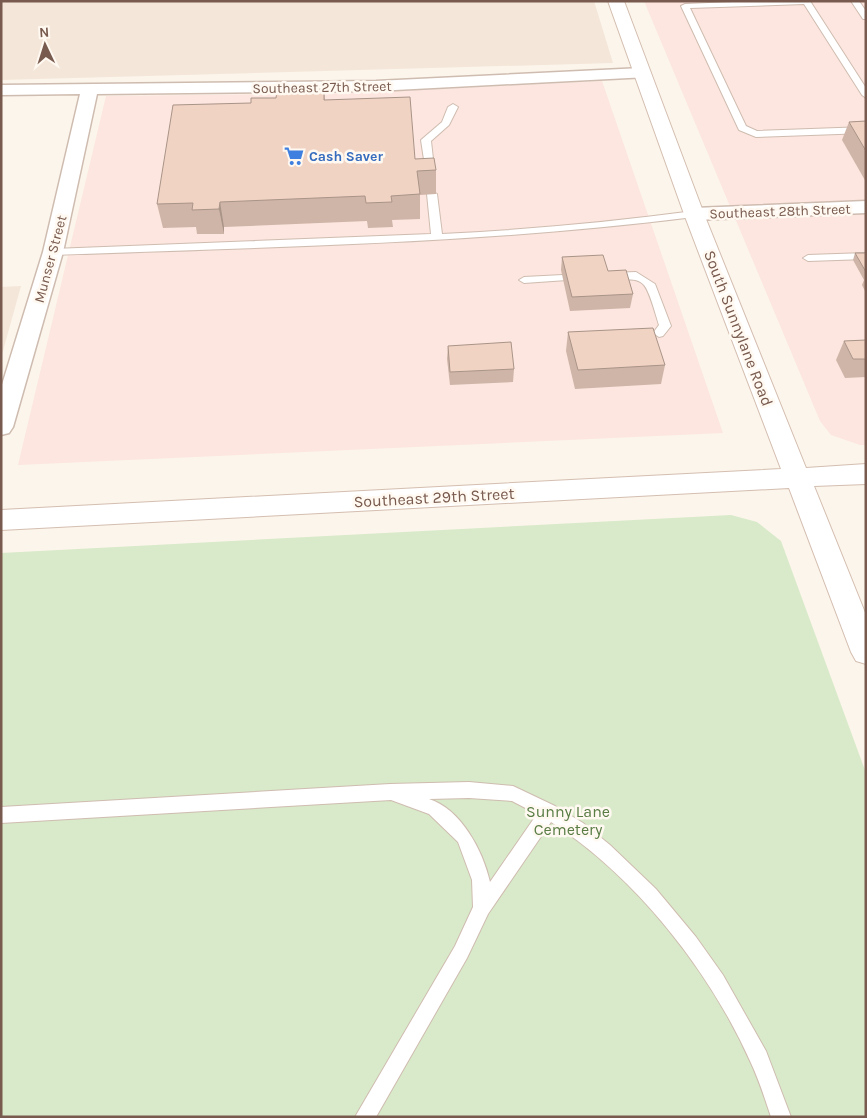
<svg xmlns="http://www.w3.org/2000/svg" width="867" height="1118" font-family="Karla,sans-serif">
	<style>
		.residential { fill: #f4e6d9 }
		.commercial { fill: #fce6df }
		.green { fill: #d8eac9 }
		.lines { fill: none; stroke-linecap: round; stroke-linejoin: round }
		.lane-casing { stroke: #cfbcb0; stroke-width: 2 }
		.street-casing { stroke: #cfbcb0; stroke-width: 3 }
		.secondary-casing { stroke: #d4beb0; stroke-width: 2 }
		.lane { fill: #fff; fill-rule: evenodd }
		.street { fill: #fff; fill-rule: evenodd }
		.secondary { fill: #fff; fill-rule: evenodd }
		.wall { fill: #cfb5a8 }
		.shaded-wall { fill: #a99488 }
		.building { fill: #f1d3c3; stroke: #a99488 }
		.labels { text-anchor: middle; stroke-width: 5; stroke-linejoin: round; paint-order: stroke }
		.far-street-label { font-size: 14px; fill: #785a4e; stroke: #fff9f1 }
		.far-shop-label { font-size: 14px; font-weight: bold; fill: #366cbe; stroke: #fff9f1; text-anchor: start }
		.street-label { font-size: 16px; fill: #785a4e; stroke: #fff9f1 }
		.park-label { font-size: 16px; fill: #597d45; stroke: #fff9f1 }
	</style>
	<rect width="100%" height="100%" fill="#fcf5eb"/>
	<!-- residential -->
	<g class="residential">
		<polygon points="1,1 594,1 613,63 1,80"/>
		<polygon points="21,286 1,358 1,287"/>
	</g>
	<!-- commercial -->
	<g class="commercial">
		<polygon points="644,1 866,1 866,445 860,445 831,435 820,421"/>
		<polygon points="602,81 723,433 18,465 106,96 352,93"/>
	</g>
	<!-- green -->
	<polygon class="green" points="731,515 757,522 781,541 866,773 866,1117 1,1117 1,553"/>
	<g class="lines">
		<defs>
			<g id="lane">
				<polygon points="757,1 810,1 866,88 866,98 862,95 804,4 690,8 746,126 757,131 866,127 866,133 756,137 739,130 681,6 685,4"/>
				<polygon points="851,1 859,1 866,11 866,19 863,19"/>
				<polygon points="453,104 458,107 449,125 431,141 435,177 430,180 427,179 421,140 442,122 448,107"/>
				<path d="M432,191L437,194L442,234C526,230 610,222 694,211L699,214L694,217C481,244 267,247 53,255L48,252L53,249L431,234L427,194Z"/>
				<polygon points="866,253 866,259 808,261 803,258 808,255"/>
				<path d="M636,272L655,284L671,326L663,336L659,337L653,333L659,325C656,316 650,292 644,285C633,273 614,286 605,276L610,273Z"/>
				<polygon points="563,275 567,276 568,278 567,280 524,283 519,280 524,277"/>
				<path d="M469,782L513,786L555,806L583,823L610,845L656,889L696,937L723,975L766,1051L791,1117H771C765,1099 759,1080 751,1063C710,971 636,877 551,822L488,914L467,958L376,1117H355L455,946L473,907L472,880L458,842L429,814L391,800L1,823V807L390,784ZM469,798L512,801L537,814L490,882C483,851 461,809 429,799Z"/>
			</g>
			<g id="street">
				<polygon points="642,68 648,69 650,73 648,77 376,91 97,94 63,252 13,427 9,433 1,435 1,388 43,252 80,94 1,95 1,85 376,81"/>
				<polygon points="866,201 866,213 694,220 687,218 684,214 687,210 694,208"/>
			</g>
			<polygon id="secondary" points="608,1 624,1 704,214 806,468 866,464 866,484 814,486 866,615 866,664 856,661 851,652 789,488 1,530 1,510 781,469 684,214"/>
		</defs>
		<!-- lane casing -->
		<use href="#lane" class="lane-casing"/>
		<!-- street casing -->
		<use href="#street" class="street-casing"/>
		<!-- secondary casing -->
		<use href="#secondary" class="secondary-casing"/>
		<!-- lane -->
		<use href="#lane" class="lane"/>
		<!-- street -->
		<use href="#street" class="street"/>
		<!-- secondary -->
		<use href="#secondary" class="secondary"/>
	</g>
	<!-- wall -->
	<g class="wall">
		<polygon points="324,89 325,100 415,159 436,170 436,194 420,195 420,219 392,220 393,227 368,228 367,221 224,227 224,234 197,234 196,227 163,228 157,204 251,103"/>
		<polygon points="866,121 866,182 842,140 849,122"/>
		<polygon points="855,253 866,253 866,293 862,285 864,280 853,260"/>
		<polygon points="562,257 608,271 633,294 630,308 570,311 561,270"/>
		<polygon points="568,332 665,365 661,384 575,389 566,351"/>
		<polygon points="866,340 866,377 845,378 836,360 844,341"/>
		<polygon points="448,346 514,369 513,382 450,385 447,359"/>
	</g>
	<!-- shaded-wall -->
	<polygon class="shaded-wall" points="220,202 224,227 224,234 219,209"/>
	<!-- building -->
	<g class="building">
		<polygon points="324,89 324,100 410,97 415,159 434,158 436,170 417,171 420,194 391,196 392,202 366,203 365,196 220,202 219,209 192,210 193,203 157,204 173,105 251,103 251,98 276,98 277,91"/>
		<polygon points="866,121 866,151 849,122"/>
		<polygon points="855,253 866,253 866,272"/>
		<polygon points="603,255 608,271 626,270 633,294 572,297 562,257"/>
		<polygon points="653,328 665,365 578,370 568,332"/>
		<polygon points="866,340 866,359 853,359 844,341"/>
		<polygon points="511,342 514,369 450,372 448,346"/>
	</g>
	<!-- icons -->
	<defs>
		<symbol id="supermarket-bare" viewBox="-9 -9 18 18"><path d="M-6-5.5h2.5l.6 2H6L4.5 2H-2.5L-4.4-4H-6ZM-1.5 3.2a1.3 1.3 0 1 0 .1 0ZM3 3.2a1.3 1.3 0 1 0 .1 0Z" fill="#3f7fe0" stroke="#fff9f1" stroke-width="2.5" paint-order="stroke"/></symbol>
	</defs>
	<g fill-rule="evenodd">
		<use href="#supermarket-bare" x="280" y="142" width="28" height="28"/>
	</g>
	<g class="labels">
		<!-- far-street labels -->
		<g class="far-street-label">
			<text transform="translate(322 87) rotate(-1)" y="5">Southeast 27th Street</text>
			<text transform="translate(780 211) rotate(-2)" y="5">Southeast 28th Street</text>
			<text transform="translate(50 259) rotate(-75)" y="5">Munser Street</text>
		</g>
		<!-- far-shop labels -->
		<g class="far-shop-label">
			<text x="309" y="161">Cash Saver</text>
		</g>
		<!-- street labels -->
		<g class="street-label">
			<text transform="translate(739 328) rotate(69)" y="6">South Sunnylane Road</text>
			<text transform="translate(434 497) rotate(-3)" y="6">Southeast 29th Street</text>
		</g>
		<!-- park labels -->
		<g class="park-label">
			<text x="568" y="817">Sunny Lane<tspan x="568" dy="18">Cemetery</tspan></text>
		</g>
	</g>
	<!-- border -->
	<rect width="867" height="1118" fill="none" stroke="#785a4e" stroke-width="5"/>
	<!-- north arrow -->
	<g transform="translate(45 45) rotate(356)" stroke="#fff9f1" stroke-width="4" paint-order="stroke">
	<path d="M0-4L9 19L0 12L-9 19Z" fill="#785a4e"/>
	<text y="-8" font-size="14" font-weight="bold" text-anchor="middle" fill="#785a4e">N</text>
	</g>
</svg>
